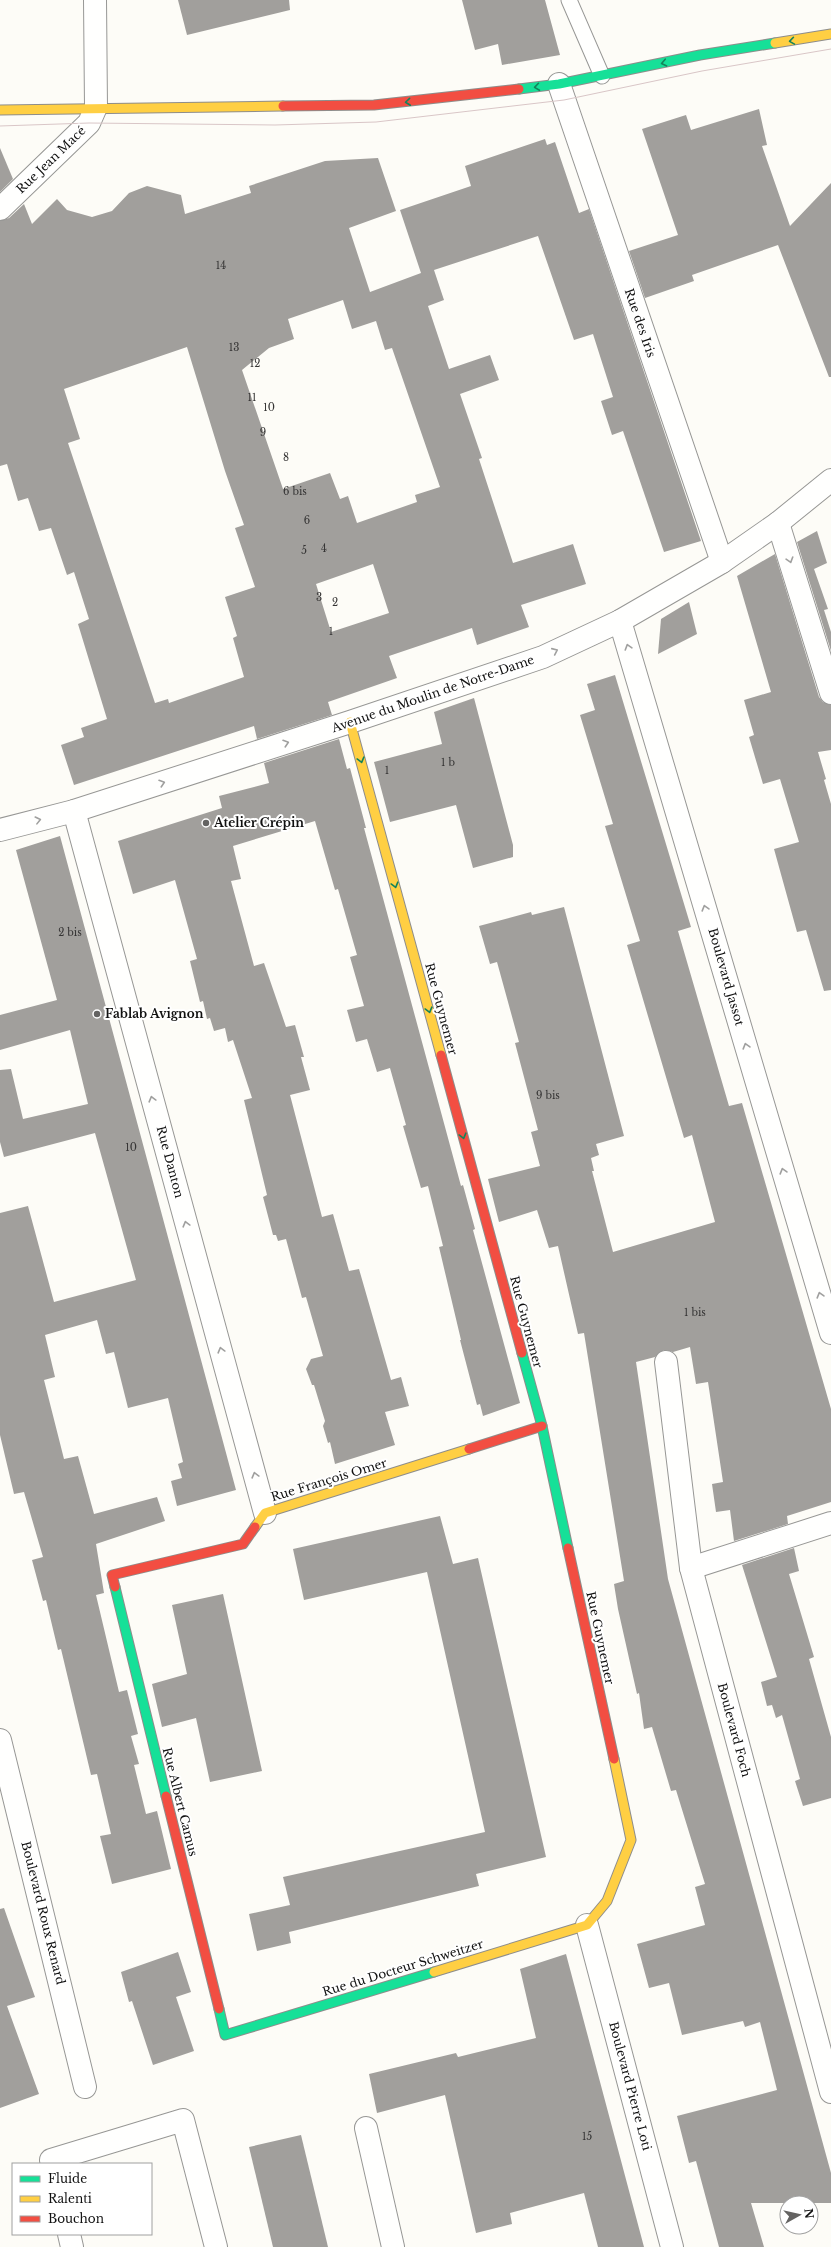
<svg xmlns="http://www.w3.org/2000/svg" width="831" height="2247" font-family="'Libre Baskerville',serif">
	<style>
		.building { fill: #a19f9c; fill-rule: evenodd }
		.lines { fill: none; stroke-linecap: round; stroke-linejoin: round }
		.lane-casing { stroke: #979795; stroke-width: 17 }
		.street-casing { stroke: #979795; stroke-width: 24 }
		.fast-casing { stroke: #8e8d8b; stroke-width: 11 }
		.slow-casing { stroke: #8e8d8b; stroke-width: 11 }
		.jam-casing { stroke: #8e8d8b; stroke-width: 11 }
		.lane { stroke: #fffffe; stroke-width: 15 }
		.street { stroke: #fffffe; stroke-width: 22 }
		.fast { stroke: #16e098; stroke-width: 9 }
		.slow { stroke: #ffcf43; stroke-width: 9 }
		.jam { stroke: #f24e42; stroke-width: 9 }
		.tram { stroke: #d9c6c7; stroke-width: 1 }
		.oneway { stroke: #14835b }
		.oneway2 { stroke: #a0a09f }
		.poi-dot { fill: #646362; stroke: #fff; stroke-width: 1.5 }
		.labels { text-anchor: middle; stroke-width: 4; stroke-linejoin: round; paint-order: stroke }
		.number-label { font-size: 10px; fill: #353434 }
		.street-label { font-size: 12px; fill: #111; stroke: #fff }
		.poi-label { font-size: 12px; font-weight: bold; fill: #111; stroke: #fff; text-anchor: start }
	</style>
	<rect width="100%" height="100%" fill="#fdfcf7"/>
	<!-- building -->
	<g class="building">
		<polygon points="178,0 289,0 290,10 187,35"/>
		<polygon points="462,0 545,0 560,55 502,65 498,44 475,50"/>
		<polygon points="759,109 767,145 762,146 790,226 831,183 831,377 829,377 778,245 692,275 694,281 645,298 629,251 678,235 642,129 686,115 691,130"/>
		<path d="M545,139L547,145L555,142L579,213L589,209L701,541L664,552L623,431L612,435L601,401L613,397L593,334L574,340L538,236L434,270L444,300L428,306L449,369L490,355L499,380L460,394L482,458L479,459L513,563L573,544L586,584L521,605L529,627L477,645L472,628L389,656L397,678L328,702L332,715L257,739L254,726L74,785L61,745L84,737L81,728L107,719L78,624L89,619L74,572L67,575L51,528L39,531L28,498L18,501L7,464L0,466V221L9,218L24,204L32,224L57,199L67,210L92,217L112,211L129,193L147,186L181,195L185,214L251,193L249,186L325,161L378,158L396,211L349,228L370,292L421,273L400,210L471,186L465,166ZM343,300L352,329L376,321L385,350L392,348L440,487L415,495L417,502L357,523L348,496L340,499L330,473L283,489L242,370L269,348L294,339L288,319ZM187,347L225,471L244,525L235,528L255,587L225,597L237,636L233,638L244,677L169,703L168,699L155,703L68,443L80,439L64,389ZM373,564L389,613L331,632L316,584Z"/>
		<polygon points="0,148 13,179 0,192"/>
		<polygon points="817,531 827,563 814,569 828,609 824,610 831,632 831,651 797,542"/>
		<polygon points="775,554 819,697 823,702 831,705 831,750 818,752 826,779 824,780 831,804 831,990 824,991 806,930 797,932 774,849 799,842 780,779 763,784 749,737 754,735 744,700 771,692 737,576"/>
		<polygon points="689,602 697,634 658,654 661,619"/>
		<polygon points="615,675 691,927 678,931 729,1106 742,1103 831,1409 831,1502 787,1516 788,1524 734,1541 730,1510 716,1512 712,1484 723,1482 708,1382 696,1384 690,1347 673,1352 664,1350 655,1357 636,1362 668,1579 831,2173 831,2203 751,2203 764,2247 719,2247 696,2161 689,2163 677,2116 777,2090 760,2022 745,2027 743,2021 682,2035 669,1983 649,1988 637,1944 705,1925 695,1887 705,1884 676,1790 671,1791 652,1727 644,1729 639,1693 637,1694 618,1609 614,1584 624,1581 584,1333 578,1334 558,1246 549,1248 537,1210 499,1222 488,1179 540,1166 531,1132 538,1130 515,1043 519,1042 497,962 490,964 479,926 531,912 532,915 564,907 624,1136 596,1144 599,1155 591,1158 594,1171 592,1171 613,1252 715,1222 692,1135 684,1138 627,945 640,941 605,826 613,824 580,715 595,710 587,684"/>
		<polygon points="474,698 513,845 513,857 473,868 456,805 390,822 374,762 442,744 434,712"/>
		<polygon points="339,739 347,769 350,768 366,828 364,828 461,1186 463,1185 475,1229 473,1230 520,1403 483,1416 480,1404 477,1405 460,1340 461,1340 439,1247 443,1246 428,1186 421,1188 403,1126 406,1125 390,1068 377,1072 367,1039 356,1042 347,1010 364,1006 350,957 357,955 338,889 335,890 315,821 233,846 241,879 231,881 254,966 264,963 286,1027 295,1025 304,1057 301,1057 310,1090 290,1095 322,1217 333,1214 349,1271 359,1269 391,1380 401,1377 409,1406 385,1412 395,1445 335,1464 330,1442 328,1443 323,1426 325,1421 314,1385 312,1385 306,1369 311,1359 323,1356 306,1297 302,1298 286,1239 278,1241 276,1235 273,1235 263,1197 267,1195 244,1100 252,1098 233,1040 228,1042 225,1028 214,1031 210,1018 207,1019 203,1001 200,1002 190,961 197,959 175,880 133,894 118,841 222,808 219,796 269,783 264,763"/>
		<polygon points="60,836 236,1490 177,1506 171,1481 182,1478 178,1464 183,1462 168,1398 128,1408 114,1352 106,1354 97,1320 45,1335 55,1377 44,1380 64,1459 78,1456 94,1514 157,1497 165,1521 96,1544 104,1593 96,1595 119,1692 127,1690 138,1734 131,1736 139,1764 134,1765 146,1814 157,1811 171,1869 112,1884 100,1836 111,1834 97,1774 91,1775 61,1649 58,1650 46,1600 43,1601 32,1560 43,1557 24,1492 14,1494 0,1435 0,1213 28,1206 54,1302 136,1280 95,1133 4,1157 0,1142 0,1070 11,1069 23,1119 88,1104 70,1030 0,1050 0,1015 57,1000 16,850"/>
		<polygon points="440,1516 453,1564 478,1558 546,1857 476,1874 479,1886 289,1932 291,1943 257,1951 249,1914 290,1905 283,1877 485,1832 427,1572 304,1600 293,1549"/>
		<polygon points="794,1548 799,1571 789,1574 814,1657 809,1659 831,1737 831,1798 803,1806 795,1781 800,1779 782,1715 776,1718 772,1705 767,1706 761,1682 777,1677 742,1565"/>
		<polygon points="223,1594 262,1771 210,1782 196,1718 162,1727 152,1684 187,1674 172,1605"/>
		<polygon points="4,1908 35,1997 7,2006 39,2094 0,2108 0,1909"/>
		<polygon points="178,1952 191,1992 176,1997 194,2051 153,2065 132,2001 129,2002 121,1972"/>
		<polygon points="566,1954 579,2003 644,2247 598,2247 584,2193 510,2213 512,2224 476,2233 445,2095 377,2113 369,2074 456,2053 458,2057 536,2038 520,1969"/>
		<polygon points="301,2135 328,2247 273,2247 249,2147"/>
	</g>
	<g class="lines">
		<defs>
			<polyline id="lane" points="569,0 602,76"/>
			<g id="street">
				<polyline points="559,84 722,562"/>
				<polyline points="0,209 89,123 96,107 95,0"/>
				<polyline points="778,523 831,693"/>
				<polyline points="620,621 831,1333"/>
				<polyline points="74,811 265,1513"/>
				<polyline points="0,830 74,811 350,722 543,657 620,621 722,562 778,523 831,480"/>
				<polyline points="666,1362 691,1568 831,2092"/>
				<polyline points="691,1568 831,1523"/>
				<polyline points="0,1740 85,2087"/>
				<polyline points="587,1925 672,2247"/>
				<polyline points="366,2128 393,2247"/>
				<polyline points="52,2164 51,2160 183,2120 216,2247"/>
				<polyline points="69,2234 72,2247"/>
			</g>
			<g id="fast">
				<polyline points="519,89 559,84 700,55 775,43"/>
				<polyline points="522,1353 542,1426 568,1548"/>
				<polyline points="115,1587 166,1796"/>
				<polyline points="219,2009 225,2035 434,1972"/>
			</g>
			<g id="slow">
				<polyline points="775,43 831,34"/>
				<polyline points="0,110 283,106"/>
				<polyline points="350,722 441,1055"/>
				<polyline points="255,1527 265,1513 469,1449"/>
				<polyline points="434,1972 587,1925 607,1901 631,1840 614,1759"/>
			</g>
			<g id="jam">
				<polyline points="283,106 374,105 519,89"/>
				<polyline points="441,1055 522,1353"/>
				<polyline points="469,1449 542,1426"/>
				<polyline points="568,1548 614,1759"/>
				<polyline points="115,1587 112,1575 243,1544 255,1527"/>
				<polyline points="166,1796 219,2009"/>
			</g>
		</defs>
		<!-- lane casing -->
		<use href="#lane" class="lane-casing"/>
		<!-- street casing -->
		<use href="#street" class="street-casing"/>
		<!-- fast casing -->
		<use href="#fast" class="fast-casing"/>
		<!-- slow casing -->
		<use href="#slow" class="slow-casing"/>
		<!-- jam casing -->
		<use href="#jam" class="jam-casing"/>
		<!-- lane -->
		<use href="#lane" class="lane"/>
		<!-- street -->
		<use href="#street" class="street"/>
		<!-- fast -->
		<use href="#fast" class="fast"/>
		<!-- slow -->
		<use href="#slow" class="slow"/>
		<!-- jam -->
		<use href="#jam" class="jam"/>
		<!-- tram -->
		<polyline class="tram" points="0,126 89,123 275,125 376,122 564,100 702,71 831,49"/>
	</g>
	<!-- one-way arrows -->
	<defs><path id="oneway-chevron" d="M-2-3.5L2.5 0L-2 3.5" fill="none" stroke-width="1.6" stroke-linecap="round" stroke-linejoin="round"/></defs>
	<g class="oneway">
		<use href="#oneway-chevron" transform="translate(792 41) rotate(171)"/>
		<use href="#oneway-chevron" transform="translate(664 63) rotate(168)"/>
		<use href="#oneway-chevron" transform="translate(537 87) rotate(172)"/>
		<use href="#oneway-chevron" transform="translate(408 102) rotate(174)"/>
		<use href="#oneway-chevron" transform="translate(361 760) rotate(75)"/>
		<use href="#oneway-chevron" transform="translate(395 885) rotate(75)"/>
		<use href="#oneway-chevron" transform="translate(429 1010) rotate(75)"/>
		<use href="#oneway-chevron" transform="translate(463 1136) rotate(75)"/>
	</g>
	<g class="oneway2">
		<use href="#oneway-chevron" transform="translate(790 560) rotate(73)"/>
		<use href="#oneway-chevron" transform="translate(628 647) rotate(-107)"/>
		<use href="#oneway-chevron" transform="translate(555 651) rotate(-24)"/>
		<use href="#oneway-chevron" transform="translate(286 743) rotate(-18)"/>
		<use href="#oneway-chevron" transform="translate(162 783) rotate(-18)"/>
		<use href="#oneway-chevron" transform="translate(38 820) rotate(-14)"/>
		<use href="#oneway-chevron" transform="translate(705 908) rotate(-106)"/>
		<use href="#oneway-chevron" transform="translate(746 1046) rotate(-106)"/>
		<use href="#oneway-chevron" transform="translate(152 1099) rotate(-105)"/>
		<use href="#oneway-chevron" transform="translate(783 1171) rotate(-106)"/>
		<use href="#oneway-chevron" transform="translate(186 1224) rotate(-105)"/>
		<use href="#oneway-chevron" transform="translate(820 1295) rotate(-106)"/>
		<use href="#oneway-chevron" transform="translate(221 1350) rotate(-105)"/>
		<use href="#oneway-chevron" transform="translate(255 1475) rotate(-105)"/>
	</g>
	<!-- markers -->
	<g class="poi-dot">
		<circle cx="206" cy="823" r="4"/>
		<circle cx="97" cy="1014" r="4"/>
	</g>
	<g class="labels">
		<!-- number labels -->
		<g class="number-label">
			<text x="221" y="269">14</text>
			<text x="234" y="351">13</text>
			<text x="255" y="367">12</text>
			<text x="252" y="401">11</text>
			<text x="269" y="411">10</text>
			<text x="263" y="436">9</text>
			<text x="286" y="461">8</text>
			<text x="295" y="495">6 bis</text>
			<text x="307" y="524">6</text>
			<text x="324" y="552">4</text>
			<text x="304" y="554">5</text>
			<text x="319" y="601">3</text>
			<text x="335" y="606">2</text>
			<text x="331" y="635">1</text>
			<text x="448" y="766">1 b</text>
			<text x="387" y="774">1</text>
			<text x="70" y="936">2 bis</text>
			<text x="548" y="1099">9 bis</text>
			<text x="131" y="1151">10</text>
			<text x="695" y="1316">1 bis</text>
			<text x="587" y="2140">15</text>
		</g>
		<!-- street labels -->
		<g class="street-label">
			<text transform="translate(51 160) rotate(-44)" y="4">Rue Jean Macé</text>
			<text transform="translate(640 323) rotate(71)" y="4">Rue des Iris</text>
			<text transform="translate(433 694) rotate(-19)" y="4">Avenue du Moulin de Notre-Dame</text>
			<text transform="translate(726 977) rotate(74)" y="4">Boulevard Jassot</text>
			<text transform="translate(441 1009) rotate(75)" y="4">Rue Guynemer</text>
			<text transform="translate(170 1162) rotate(75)" y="4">Rue Danton</text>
			<text transform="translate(526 1322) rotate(75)" y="4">Rue Guynemer</text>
			<text transform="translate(329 1480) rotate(-17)" y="4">Rue François Omer</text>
			<text transform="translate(600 1638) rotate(78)" y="4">Rue Guynemer</text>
			<text transform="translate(734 1730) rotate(75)" y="4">Boulevard Foch</text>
			<text transform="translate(180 1802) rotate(76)" y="4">Rue Albert Camus</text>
			<text transform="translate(43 1913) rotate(76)" y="4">Boulevard Roux Renard</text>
			<text transform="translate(403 1968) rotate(-17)" y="4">Rue du Docteur Schweitzer</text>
			<text transform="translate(630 2086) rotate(75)" y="4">Boulevard Pierre Loti</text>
		</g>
		<!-- poi labels -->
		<g class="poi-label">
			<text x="214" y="827">Atelier Crépin</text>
			<text x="105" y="1018">Fablab Avignon</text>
		</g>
	</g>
	<!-- legend -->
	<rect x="12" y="2163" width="140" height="72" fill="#ffffff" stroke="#a0a0a0"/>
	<rect x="20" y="2176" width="20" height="6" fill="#16e098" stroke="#a0a0a0"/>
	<text x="48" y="2183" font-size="12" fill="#111111">Fluide</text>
	<rect x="20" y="2196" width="20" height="6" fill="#ffcf43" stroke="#a0a0a0"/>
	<text x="48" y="2203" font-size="12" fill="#111111">Ralenti</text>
	<rect x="20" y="2216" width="20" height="6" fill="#f24e42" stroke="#a0a0a0"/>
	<text x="48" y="2223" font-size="12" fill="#111111">Bouchon</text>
	<!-- north arrow -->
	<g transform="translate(799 2215) rotate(82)"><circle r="19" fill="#ffffff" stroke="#a0a0a0"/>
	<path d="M0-3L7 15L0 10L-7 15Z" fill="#646362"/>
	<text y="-6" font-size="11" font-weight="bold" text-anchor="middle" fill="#111111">N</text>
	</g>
</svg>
